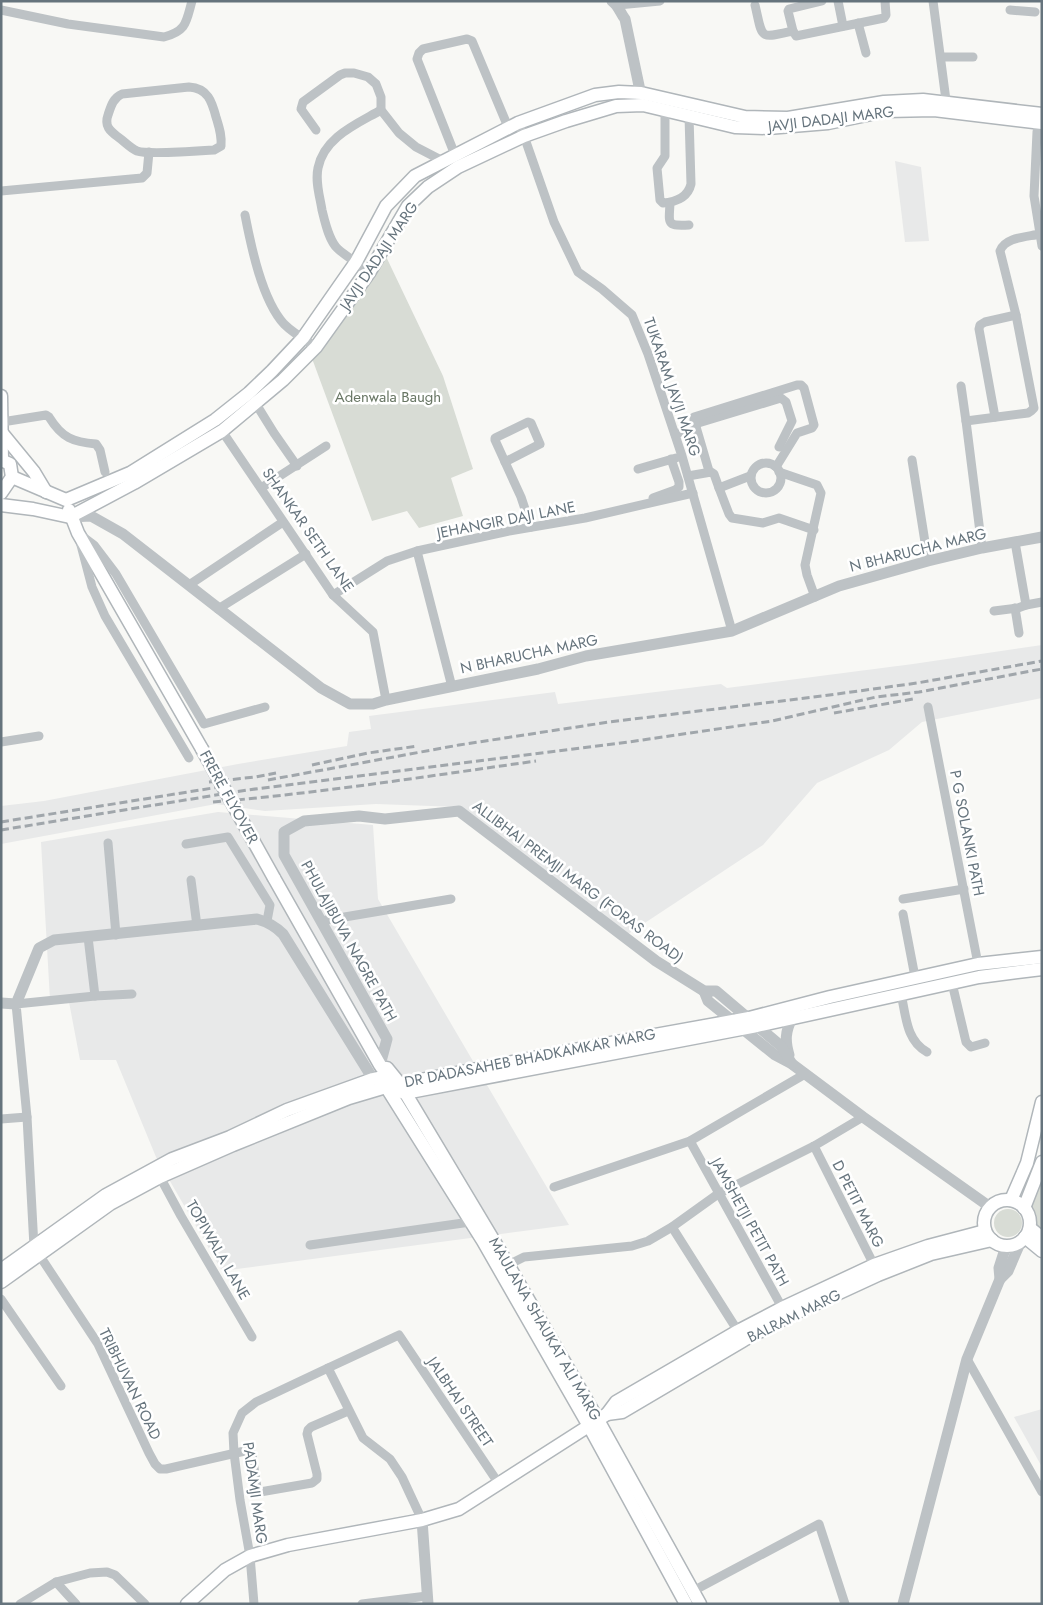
<svg xmlns="http://www.w3.org/2000/svg" width="1043" height="1605" font-family="Jost,sans-serif">
	<style>
		.built { fill: #e8e9e9 }
		.green { fill: #d8dcd5 }
		.lines { fill: none; stroke-linecap: round; stroke-linejoin: round }
		.secondary-casing { stroke: #b0b6ba; stroke-width: 15 }
		.minor { stroke: #bdc2c5; stroke-width: 9 }
		.tertiary { stroke: #bdc2c5; stroke-width: 11 }
		.secondary { stroke: #fff; stroke-width: 12 }
		.rail { stroke: #a0a6ab; stroke-width: 3; stroke-dasharray: 8 4; stroke-linecap: butt }
		.secondary-bridge-casing { stroke: #b0b6ba; stroke-width: 15; stroke-linecap: butt }
		.secondary-bridge { stroke: #fff; stroke-width: 12 }
		.labels { text-anchor: middle; stroke-width: 5; stroke-linejoin: round; paint-order: stroke }
		.street-label { font-size: 15px; fill: #66747d; stroke: #fff }
		.park-label { font-size: 15px; fill: #687664; stroke: #fff }
	</style>
	<rect width="100%" height="100%" fill="#f8f8f5"/>
	<!-- built -->
	<g class="built">
		<polygon points="895,161 921,167 929,241 905,242"/>
		<polygon points="1042,645 1042,698 922,722 889,750 817,783 763,845 625,936 459,807 376,804 265,811 216,804 1,844 1,806 44,801 238,764 347,746 349,732 371,729 369,716 555,692 558,704 721,684 727,688 913,664"/>
		<polygon points="218,812 373,825 378,899 569,1225 222,1271 156,1157 116,1060 80,1060 69,1002 50,1000 41,842"/>
		<polygon points="1042,1409 1042,1467 1014,1417"/>
	</g>
	<!-- green -->
	<g class="green">
		<polygon points="381,246 443,376 473,469 451,478 463,516 419,528 407,511 372,521 310,353"/>
		<polygon points="1042,1155 1042,1235 1037,1231 1036,1219 1027,1191"/>
		<circle cx="1008" cy="1223" r="14"/>
	</g>
	<g class="lines">
		<defs>
			<g id="secondary">
				<polyline points="1,396 2,460"/>
				<polyline points="2,433 34,472 46,492"/>
				<polyline points="1,460 10,464 12,477 1,493"/>
				<polyline points="12,477 66,500 130,473 215,420 249,393 272,371 303,338 356,262 386,206 415,176 518,123 595,95 619,92 641,93 745,117 788,118 884,102 923,100 1042,114"/>
				<polyline points="1,505 33,509 70,517 134,483 222,431 283,380 316,347 369,273 408,206 428,187 458,167 524,136 566,121 616,106 643,105 735,127 768,128 828,123 886,111 934,110 1042,123"/>
				<polyline points="69,510 78,533 202,749"/>
				<polyline points="274,878 380,1065 382,1068 387,1068 400,1084 503,1256 598,1420 700,1604"/>
				<polyline points="385,1085 483,1241 589,1426 686,1604"/>
				<circle cx="1007" cy="1223" r="23"/>
				<polyline points="1011,1200 1027,1163 1042,1102"/>
				<polyline points="1024,1208 1042,1162"/>
				<polyline points="1030,1228 1042,1238"/>
				<polyline points="1025,1237 1042,1251"/>
				<polyline points="1,1270 106,1195 172,1159 230,1137 287,1110 373,1079 382,1077 400,1084 605,1044 749,1018 830,997 978,964 1042,957"/>
				<polyline points="1,1282 110,1204 160,1177 233,1145 349,1098 386,1087 405,1093 757,1026 979,977 1042,969"/>
				<polyline points="607,1414 622,1412 744,1340 787,1317 878,1275 931,1254 992,1240"/>
				<polyline points="187,1604 225,1570 250,1556 288,1545 422,1520 459,1509 598,1420 607,1414 616,1402 738,1331 782,1308 874,1265 928,1246 985,1231"/>
			</g>
		</defs>
		<!-- secondary casing -->
		<use href="#secondary" class="secondary-casing"/>
		<!-- minor -->
		<g class="minor">
			<polyline points="838,1 843,26"/>
			<polyline points="933,1 947,108"/>
			<polyline points="618,5 660,1"/>
			<path d="M755,5C763,39 758,39 793,31L796,36L884,18L886,15L885,1"/>
			<path d="M1,10L68,24L164,37C187,31 186,22 192,1"/>
			<polyline points="1010,10 1035,12"/>
			<polyline points="858,23 866,53"/>
			<polyline points="793,31 788,11 789,9 822,1"/>
			<polyline points="941,57 973,57"/>
			<path d="M189,87C208,88 212,102 216,117C219,127 222,135 221,146L214,150C199,151 148,155 137,151C130,148 124,141 118,137C110,131 104,126 108,115C111,106 113,98 122,94Z"/>
			<path d="M665,110V156L657,168L660,200L663,203C676,202 688,197 691,184L689,116"/>
			<polyline points="1040,118 1037,132 1034,196 1042,246"/>
			<polyline points="518,123 524,136 554,222 578,272 602,289 632,315 648,354 682,456 732,631"/>
			<polyline points="316,130 301,109 303,102 340,75 345,73 354,73 368,77 376,84 381,97 381,110 399,133 416,147 443,161"/>
			<polyline points="455,155 417,59 419,53 423,49 467,39 472,41 508,127"/>
			<polyline points="1,191 142,178 147,173 149,152"/>
			<path d="M670,203C669,224 666,226 689,225"/>
			<path d="M245,215C251,246 262,300 284,324C293,333 305,340 316,347"/>
			<path d="M369,273C360,264 347,257 338,249C329,241 325,222 322,210C320,197 315,182 318,168C324,137 357,124 381,110"/>
			<polyline points="961,386 966,421"/>
			<polyline points="253,399 274,433 297,466"/>
			<polyline points="995,417 979,329 980,325 985,322 1016,315"/>
			<path d="M2,422L46,415L49,417C62,438 73,442 96,444L100,450L105,472"/>
			<polygon points="528,422 531,423 540,444 505,462 495,440 495,438"/>
			<polyline points="695,424 781,398 786,402 792,421 779,447"/>
			<polyline points="222,431 333,595 373,632 386,700"/>
			<polyline points="675,434 696,428"/>
			<polyline points="912,460 928,561"/>
			<polyline points="505,462 521,497 531,527"/>
			<circle cx="766" cy="478" r="15"/>
			<polyline points="638,469 676,458"/>
			<polyline points="709,471 694,420 694,417 797,385 801,385 804,388 814,425 812,428 797,433 776,467"/>
			<polyline points="779,472 817,485 821,493 805,565 807,575 815,597"/>
			<polyline points="688,476 711,472 714,474 719,488 750,476"/>
			<polyline points="261,488 326,446"/>
			<polyline points="719,488 729,514 732,518 763,523 779,518 814,530"/>
			<polyline points="653,498 675,490 679,487 679,482 671,459"/>
			<polyline points="82,536 94,545 116,574 204,724 265,707"/>
			<polyline points="1015,542 1026,605 1042,602"/>
			<polyline points="81,545 92,587 105,616 189,758"/>
			<path d="M982,548L966,421L1028,413L1031,411L1034,408L1016,315L1000,251C1005,237 1027,237 1040,234"/>
			<polyline points="417,551 452,687"/>
			<polyline points="189,585 283,522"/>
			<polyline points="333,595 387,561 417,551 509,531 585,518 693,493"/>
			<polyline points="1015,608 1019,633"/>
			<polyline points="218,609 306,554"/>
			<polyline points="994,611 1018,608 1026,605"/>
			<polyline points="928,707 978,964"/>
			<polyline points="1,742 39,736"/>
			<polyline points="108,843 116,935"/>
			<polyline points="186,844 228,837 270,905 267,921"/>
			<polyline points="191,880 197,926"/>
			<polyline points="903,899 964,889"/>
			<polyline points="903,914 915,977"/>
			<polyline points="321,921 451,899"/>
			<polyline points="88,937 95,996"/>
			<polyline points="952,983 966,1042 971,1047 985,1043"/>
			<polyline points="132,994 95,996 16,1004 27,1117 34,1247 98,1344 149,1453 155,1464 160,1469 166,1469 249,1450 252,1454 257,1488 260,1492 312,1483 317,1479 317,1474 307,1434 308,1430 311,1427 348,1411"/>
			<path d="M901,994C906,1015 906,1041 927,1052"/>
			<polyline points="1,1119 27,1117"/>
			<polyline points="690,1141 784,1311"/>
			<polyline points="814,1146 876,1269"/>
			<polyline points="160,1177 181,1216 252,1337"/>
			<polyline points="554,1187 690,1141 805,1074"/>
			<polyline points="672,1227 741,1336"/>
			<polyline points="310,1245 470,1222"/>
			<polyline points="508,1265 524,1257 632,1246 648,1241 672,1227 718,1194 814,1146 863,1117"/>
			<polyline points="1,1299 61,1386"/>
			<polyline points="967,1359 1042,1492"/>
			<polyline points="422,1520 402,1477 390,1459 363,1438 328,1368 399,1335 499,1484"/>
			<polyline points="56,1582 76,1604"/>
			<polyline points="693,1591 819,1524 845,1604"/>
			<polyline points="20,1604 56,1582 90,1573 107,1572 115,1575 145,1604"/>
			<polyline points="254,1604 250,1556 240,1500 234,1453 233,1433 242,1413 256,1402 328,1368"/>
			<polyline points="362,1604 427,1596"/>
		</g>
		<!-- tertiary -->
		<g class="tertiary">
			<path d="M612,1C619,6 620,13 625,19L642,100"/>
			<polyline points="70,517 91,516 123,534 321,688 350,704 373,704 386,700 538,669 586,656 732,631 839,586 928,561 982,548 1042,537"/>
			<polyline points="704,991 708,1001 775,1055 792,1064 863,1117 990,1207"/>
			<path d="M1,1003L16,1004L39,948L54,940L257,919C268,922 275,926 283,934L373,1079"/>
			<path d="M789,1055C785,1041 785,1032 792,1018"/>
			<polyline points="380,1065 387,1039 284,855 284,832 304,821 359,816 385,819 459,811 656,961 704,991 716,991 781,1046 792,1064"/>
			<polyline points="1000,1279 1008,1271 1020,1243"/>
			<polyline points="422,1520 428,1604"/>
			<polyline points="903,1604 967,1359 1000,1279 999,1268 1006,1246"/>
		</g>
		<!-- secondary -->
		<use href="#secondary" class="secondary"/>
		<!-- rail -->
		<g class="rail">
			<polyline points="834,713 913,699"/>
			<polyline points="312,765 368,753 418,746"/>
			<polyline points="268,780 459,745 609,722 822,696 917,683 1042,661"/>
			<polyline points="209,782 255,777 276,773"/>
			<path d="M213,802C321,793 429,776 536,761"/>
			<polyline points="1,822 219,787"/>
			<polyline points="1,830 247,790 629,742 772,721 876,697 919,692 1042,669"/>
		</g>
		<defs>
			<polyline id="secondary-bridge" points="202,749 274,878"/>
		</defs>
		<!-- secondary-bridge casing -->
		<use href="#secondary-bridge" class="secondary-bridge-casing"/>
		<!-- secondary-bridge -->
		<use href="#secondary-bridge" class="secondary-bridge"/>
	</g>
	<g class="labels">
		<!-- street labels -->
		<g class="street-label">
			<text transform="translate(831 119) rotate(-7)" y="5">JAVJI DADAJI MARG</text>
			<text transform="translate(379 256) rotate(-56)" y="5">JAVJI DADAJI MARG</text>
			<text transform="translate(672 387) rotate(71)" y="5">TUKARAM JAVJI MARG</text>
			<text transform="translate(506 520) rotate(-11)" y="5">JEHANGIR DAJI LANE</text>
			<text transform="translate(308 530) rotate(55)" y="5">SHANKAR SETH LANE</text>
			<text transform="translate(918 550) rotate(-14)" y="5">N BHARUCHA MARG</text>
			<text transform="translate(529 654) rotate(-12)" y="5">N BHARUCHA MARG</text>
			<text transform="translate(229 797) rotate(61)" y="5">FRERE FLYOVER</text>
			<text transform="translate(967 833) rotate(79)" y="5">P G SOLANKI PATH</text>
			<text transform="translate(578 882) rotate(37)" y="5">ALLIBHAI PREMJI MARG (FORAS ROAD)</text>
			<text transform="translate(349 941) rotate(61)" y="5">PHULAJIBUVA NAGRE PATH</text>
			<text transform="translate(530 1058) rotate(-11)" y="5">DR DADASAHEB BHADKAMKAR MARG</text>
			<text transform="translate(858 1204) rotate(63)" y="5">D PETIT MARG</text>
			<text transform="translate(750 1222) rotate(61)" y="5">JAMSHETJI PETIT PATH</text>
			<text transform="translate(218 1250) rotate(60)" y="5">TOPIWALA LANE</text>
			<text transform="translate(794 1316) rotate(-26)" y="5">BALRAM MARG</text>
			<text transform="translate(545 1329) rotate(60)" y="5">MAULANA SHAUKAT ALI MARG</text>
			<text transform="translate(130 1384) rotate(64)" y="5">TRIBHUVAN ROAD</text>
			<text transform="translate(460 1402) rotate(56)" y="5">JALBHAI STREET</text>
			<text transform="translate(255 1493) rotate(82)" y="5">PADAMJI MARG</text>
		</g>
		<!-- park labels -->
		<g class="park-label">
			<text x="388" y="402">Adenwala Baugh</text>
		</g>
	</g>
	<!-- border -->
	<rect width="1043" height="1605" fill="none" stroke="#66747d" stroke-width="5"/>
</svg>
